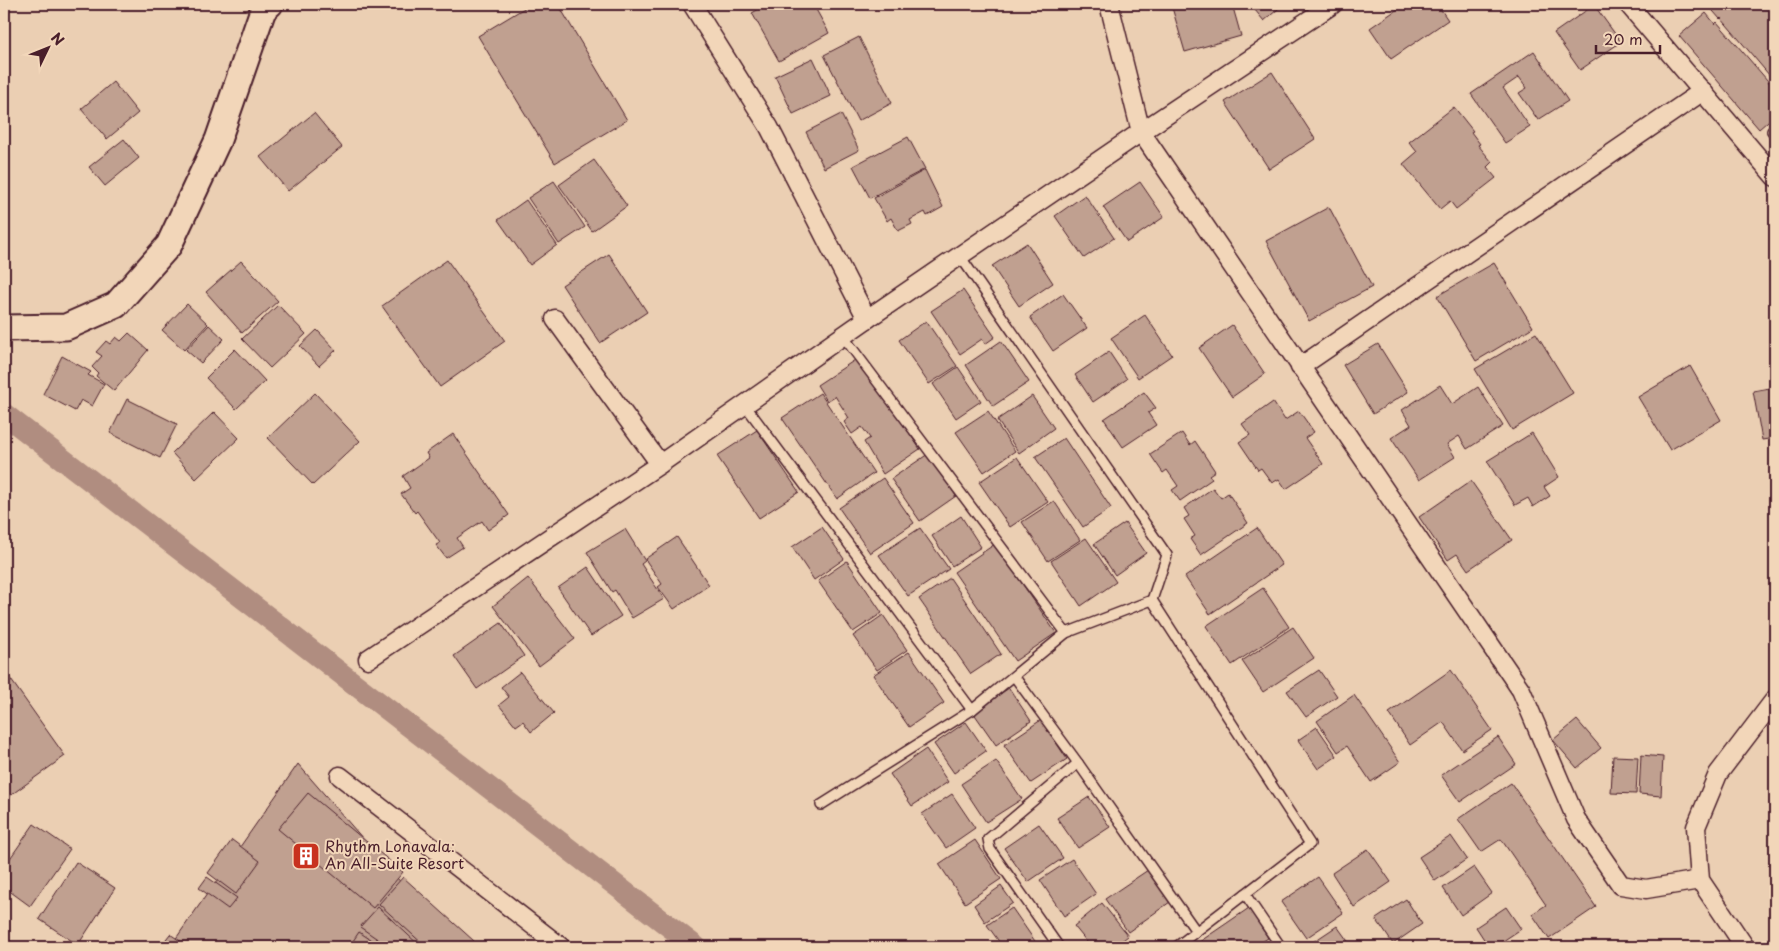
<svg xmlns="http://www.w3.org/2000/svg" width="1779" height="951" font-family="'Playpen Sans',sans-serif">
	<style>
		.lines { fill: none; stroke-linecap: round; stroke-linejoin: round }
		.canal { stroke: #b08d80; stroke-width: 22 }
		.building { fill: #c0a090; stroke: #4a1f2b }
		.lane-casing { stroke: #4a1f2b; stroke-width: 12 }
		.street-casing { stroke: #4a1f2b; stroke-width: 21 }
		.secondary-casing { stroke: #4a1f2b; stroke-width: 29 }
		.lane { stroke: #f2d6b9; stroke-width: 9 }
		.street { stroke: #f2d6b9; stroke-width: 18 }
		.secondary { stroke: #f2d6b9; stroke-width: 25 }
		.labels { text-anchor: middle; stroke-width: 4; stroke-linejoin: round; paint-order: stroke }
		.poi-label { font-size: 15px; fill: #4a1f2b; stroke: #f2d6b9; text-anchor: start }
	</style>
	<rect width="100%" height="100%" fill="#ebcfb3"/>
	<filter id="ink" filterUnits="userSpaceOnUse"><feTurbulence type="fractalNoise" baseFrequency=".02" numOctaves="2"/><feDisplacementMap in="SourceGraphic" scale="10" xChannelSelector="R" yChannelSelector="G"/><feConvolveMatrix kernelMatrix="1 2 1 2 8 2 1 2 1" color-interpolation-filters="sRGB"/></filter>
	<g filter="url(#ink)">
		<g class="lines">
			<!-- canal -->
			<polyline class="canal" points="4,414 696,947"/>
		</g>
		<!-- building -->
		<g class="building">
			<polygon points="531,4 558,4 627,120 555,163 478,36"/>
			<polygon points="768,4 813,4 829,33 779,61 752,13"/>
			<polygon points="1171,4 1232,4 1241,36 1185,52"/>
			<polygon points="1250,4 1284,4 1264,21"/>
			<polygon points="1405,4 1437,4 1448,20 1391,59 1370,28"/>
			<polygon points="1707,4 1775,4 1775,82 1721,18 1720,19"/>
			<polygon points="1594,5 1621,42 1580,70 1554,33"/>
			<polygon points="1706,13 1715,24 1717,22 1774,88 1771,90 1775,95 1775,115 1759,129 1679,36"/>
			<polygon points="859,37 892,103 858,121 824,55"/>
			<polygon points="1534,51 1568,101 1538,120 1519,93 1527,88 1519,77 1503,88 1530,127 1505,143 1471,94"/>
			<polygon points="813,58 831,96 793,114 775,76"/>
			<polygon points="1272,72 1315,139 1269,169 1225,102"/>
			<polygon points="113,82 138,113 107,139 81,109"/>
			<polygon points="1454,107 1473,131 1471,132 1480,144 1478,145 1492,162 1487,167 1496,178 1456,209 1450,201 1440,209 1403,164 1417,152 1409,142"/>
			<polygon points="314,113 342,147 288,191 260,157"/>
			<polygon points="841,114 859,150 824,168 806,132"/>
			<polygon points="908,137 925,169 870,198 853,166"/>
			<polygon points="124,139 139,158 105,186 89,167"/>
			<polygon points="594,160 627,206 592,231 559,185"/>
			<polygon points="925,170 943,207 927,216 925,212 910,220 912,224 898,231 891,218 887,221 874,198"/>
			<polygon points="554,181 585,227 559,244 528,198"/>
			<polygon points="1140,182 1164,217 1127,242 1103,207"/>
			<polygon points="1085,195 1114,238 1084,258 1055,216"/>
			<polygon points="526,200 557,245 530,265 498,220"/>
			<polygon points="1329,207 1372,287 1309,321 1266,241"/>
			<polygon points="1027,243 1053,283 1019,306 992,266"/>
			<polygon points="609,254 647,312 600,343 562,285"/>
			<polygon points="447,260 505,341 440,387 382,306"/>
			<polygon points="241,261 278,301 242,333 206,292"/>
			<polygon points="1494,263 1533,327 1476,361 1437,296"/>
			<polygon points="963,290 995,337 985,344 982,339 960,354 931,311"/>
			<polygon points="1063,294 1087,328 1053,351 1030,317"/>
			<polygon points="187,304 208,324 184,350 162,330"/>
			<polygon points="278,305 306,334 270,368 242,339"/>
			<polygon points="1145,315 1172,355 1138,378 1111,338"/>
			<polygon points="926,321 957,366 929,384 899,340"/>
			<polygon points="209,325 224,339 201,363 186,350"/>
			<polygon points="1232,325 1265,374 1232,397 1199,348"/>
			<polygon points="317,330 336,350 319,366 300,346"/>
			<polygon points="129,333 148,350 114,391 96,376 98,373 92,367 102,356 96,352 106,341 110,344 116,337 121,341"/>
			<polygon points="1536,333 1573,393 1512,430 1475,369"/>
			<polygon points="1001,341 1029,382 993,406 966,365"/>
			<polygon points="1378,344 1408,392 1373,414 1343,365"/>
			<polygon points="235,349 265,381 236,409 206,378"/>
			<polygon points="1109,352 1127,379 1093,402 1075,375"/>
			<polygon points="62,356 91,372 88,375 104,384 92,406 81,400 75,411 43,394"/>
			<polygon points="858,358 920,449 883,474 864,442 870,438 862,427 852,434 844,422 849,418 835,396 827,401 817,385"/>
			<polygon points="1690,366 1721,420 1670,450 1638,397"/>
			<polygon points="958,367 981,401 956,418 933,384"/>
			<polygon points="1440,385 1452,404 1478,387 1503,426 1467,449 1459,436 1447,444 1455,457 1419,480 1391,438 1411,425 1402,410"/>
			<polygon points="1775,387 1775,438 1762,440 1753,391"/>
			<polygon points="1144,392 1156,408 1148,413 1156,425 1123,447 1104,419"/>
			<polygon points="315,393 360,441 313,485 268,438"/>
			<polygon points="820,393 874,473 837,499 782,418"/>
			<polygon points="1032,396 1054,428 1019,453 997,420"/>
			<polygon points="127,399 177,424 160,458 110,433"/>
			<polygon points="1273,402 1285,420 1299,411 1314,432 1305,438 1323,464 1286,489 1279,479 1272,483 1261,468 1258,470 1239,442 1250,435 1242,424"/>
			<polygon points="988,411 1015,451 984,472 956,432"/>
			<polygon points="214,412 239,438 196,479 172,453"/>
			<polygon points="757,430 799,492 759,518 717,456"/>
			<polygon points="1182,433 1190,445 1195,441 1215,471 1209,475 1212,479 1180,501 1172,490 1178,486 1167,470 1163,473 1150,454"/>
			<polygon points="1532,433 1559,477 1544,487 1550,496 1533,507 1528,498 1515,505 1487,461"/>
			<polygon points="453,434 509,515 488,530 482,521 457,538 463,547 446,558 436,545 440,543 417,511 415,513 401,494 410,488 403,476 429,458 426,453"/>
			<polygon points="1064,438 1111,508 1083,527 1035,457"/>
			<polygon points="928,454 956,496 920,521 891,479"/>
			<polygon points="1017,457 1048,502 1010,527 979,482"/>
			<polygon points="883,478 914,523 870,553 839,508"/>
			<polygon points="1471,481 1512,540 1468,570 1457,554 1448,560 1419,517"/>
			<polygon points="1213,488 1221,498 1228,493 1248,523 1201,555 1190,539 1195,536 1184,519 1189,516 1184,508"/>
			<polygon points="1054,501 1080,540 1048,561 1022,522"/>
			<polygon points="961,516 981,547 952,566 932,536"/>
			<polygon points="1125,523 1146,553 1115,575 1094,544"/>
			<polygon points="822,527 844,559 814,580 792,547"/>
			<polygon points="920,528 949,569 908,596 879,555"/>
			<polygon points="1257,528 1282,565 1210,614 1185,577"/>
			<polygon points="625,529 645,561 641,564 664,599 632,618 615,590 612,592 587,552"/>
			<polygon points="677,537 709,585 674,609 658,587 662,584 645,559"/>
			<polygon points="1086,538 1116,582 1081,606 1051,561"/>
			<polygon points="995,544 1056,633 1015,661 954,572"/>
			<polygon points="847,561 882,613 853,632 818,581"/>
			<polygon points="588,567 621,616 591,636 558,588"/>
			<polygon points="528,578 575,639 539,666 493,606"/>
			<polygon points="950,578 1001,654 971,674 919,599"/>
			<polygon points="1263,588 1289,627 1232,665 1206,626"/>
			<polygon points="883,615 907,650 877,670 853,636"/>
			<polygon points="501,623 524,656 477,689 454,656"/>
			<polygon points="1293,627 1314,658 1263,692 1242,661"/>
			<polygon points="909,652 944,703 909,727 873,675"/>
			<polygon points="4,670 65,756 4,800"/>
			<polygon points="1319,670 1337,696 1306,717 1287,691"/>
			<polygon points="1451,670 1492,730 1462,750 1443,722 1410,745 1389,713"/>
			<polygon points="520,672 554,713 531,732 523,721 516,726 499,705 509,697 501,687"/>
			<polygon points="1009,688 1031,721 996,745 973,712"/>
			<polygon points="1354,695 1400,762 1371,782 1347,746 1338,752 1317,721"/>
			<polygon points="1041,720 1067,759 1031,783 1004,745"/>
			<polygon points="1577,720 1601,748 1577,768 1553,740"/>
			<polygon points="966,722 986,751 954,773 934,744"/>
			<polygon points="1317,727 1337,756 1318,769 1298,740"/>
			<polygon points="1498,737 1516,764 1460,802 1441,775"/>
			<polygon points="926,749 948,782 912,806 890,774"/>
			<polygon points="1641,755 1663,757 1661,796 1639,794"/>
			<polygon points="1613,756 1638,757 1636,794 1611,793"/>
			<polygon points="996,761 1022,799 986,822 961,784"/>
			<polygon points="298,764 457,947 170,947"/>
			<polygon points="1511,783 1596,907 1549,939 1532,914 1546,905 1501,839 1481,852 1458,819"/>
			<polygon points="308,793 403,872 373,908 278,829"/>
			<polygon points="952,794 975,828 946,848 922,814"/>
			<polygon points="1089,797 1110,827 1078,848 1057,818"/>
			<polygon points="34,824 70,849 30,906 4,887 4,867"/>
			<polygon points="1039,824 1063,858 1028,882 1004,848"/>
			<polygon points="1451,836 1467,859 1435,881 1419,857"/>
			<polygon points="232,840 260,861 236,894 208,873"/>
			<polygon points="975,840 1001,879 965,903 939,864"/>
			<polygon points="1368,849 1391,882 1354,907 1332,873"/>
			<polygon points="1072,859 1096,894 1064,916 1040,880"/>
			<polygon points="76,862 115,888 78,945 39,919"/>
			<polygon points="1474,867 1492,893 1461,915 1443,888"/>
			<polygon points="1148,870 1170,902 1128,932 1105,899"/>
			<polygon points="207,877 237,898 228,909 199,888"/>
			<polygon points="403,877 474,941 468,947 426,947 379,904"/>
			<polygon points="1318,877 1343,913 1306,938 1281,902"/>
			<polygon points="1001,886 1013,903 985,922 974,905"/>
			<polygon points="1406,899 1422,924 1393,944 1376,919"/>
			<polygon points="1102,903 1128,936 1114,947 1091,947 1074,926"/>
			<polygon points="378,907 421,947 389,947 360,927"/>
			<polygon points="1506,907 1521,929 1494,947 1489,947 1476,927"/>
			<polygon points="1012,908 1039,947 1003,947 987,925"/>
			<polygon points="1249,908 1268,938 1254,947 1192,947"/>
			<polygon points="1337,926 1352,947 1313,947 1310,944"/>
			<polygon points="359,932 382,947 349,947"/>
			<polygon points="1775,933 1775,947 1767,947 1764,943"/>
			<polygon points="170,934 189,947 160,947"/>
		</g>
		<g class="lines">
			<defs>
				<g id="lane">
					<polyline points="1772,131 1775,135"/>
					<polyline points="960,256 1167,555 1152,600 1310,844 1176,947"/>
					<polyline points="843,336 1066,633"/>
					<polyline points="745,405 972,710"/>
					<polyline points="1014,676 1078,763 1196,931"/>
					<polyline points="821,805 972,710 1066,633 1152,600"/>
					<polyline points="1245,894 1281,947"/>
					<polyline points="1059,947 990,849 988,839 1078,763"/>
				</g>
				<g id="street">
					<polyline points="692,4 769,127 867,319"/>
					<polyline points="1109,4 1141,132 1521,690 1576,819 1621,885 1646,889 1700,880"/>
					<polyline points="1628,4 1775,177"/>
					<polyline points="555,319 660,464"/>
					<polyline points="1300,367 1703,91"/>
					<polyline points="368,659 660,464 867,319 1141,132 1333,4"/>
					<polyline points="340,776 561,947"/>
					<polyline points="1745,947 1700,880 1696,827 1718,774 1775,699"/>
				</g>
				<polyline id="secondary" points="4,328 66,327 116,305 169,245 218,140 263,10 270,4"/>
			</defs>
			<!-- lane casing -->
			<use href="#lane" class="lane-casing"/>
			<!-- street casing -->
			<use href="#street" class="street-casing"/>
			<!-- secondary casing -->
			<use href="#secondary" class="secondary-casing"/>
			<!-- lane -->
			<use href="#lane" class="lane"/>
			<!-- street -->
			<use href="#street" class="street"/>
			<!-- secondary -->
			<use href="#secondary" class="secondary"/>
		</g>
	</g>
	<!-- icons -->
	<defs>
		<symbol id="building-square" viewBox="-11 -11 22 22"><rect x="-9" y="-9" width="18" height="18" rx="4" fill="#c8321e" stroke="#f2d6b9"/><path d="M-4-6H4V6H1V3H-1V6H-4ZM-2.5-4.3h1.7v1.8h-1.7ZM.8-4.3h1.7v1.8H.8ZM-2.5-1h1.7V.8h-1.7ZM.8-1h1.7V.8H.8Z" fill="#fff"/></symbol>
	</defs>
	<g fill-rule="evenodd">
		<use href="#building-square" x="290" y="840" width="32" height="32"/>
	</g>
	<g class="labels">
		<!-- poi labels -->
		<g class="poi-label">
			<text x="325" y="852">Rhythm Lonavala:<tspan x="325" dy="17">An All-Suite Resort</tspan></text>
		</g>
	</g>
	<!-- margin -->
	<rect width="1779" height="951" fill="none" stroke="#f2d6b9" stroke-width="20"/>
	<rect x="10" y="10" width="1759" height="931" fill="none" stroke="#4a1f2b" stroke-width="2" filter="url(#ink)"/>
	<!-- north arrow -->
	<g transform="translate(48 48) rotate(47)" stroke="#f2d6b9" stroke-width="4" paint-order="stroke">
	<path d="M0-4L9 19L0 12L-9 19Z" fill="#4a1f2b"/>
	<text y="-8" font-size="14" font-weight="bold" text-anchor="middle" fill="#4a1f2b">N</text>
	</g>
	<!-- scale -->
	<path d="M1596 45v8h64v-8" fill="none" stroke="#4a1f2b" stroke-width="2.5"/>
	<text x="1604" y="45" font-size="15" fill="#4a1f2b" stroke="#f2d6b9" stroke-width="4" paint-order="stroke">20 m</text>
</svg>
